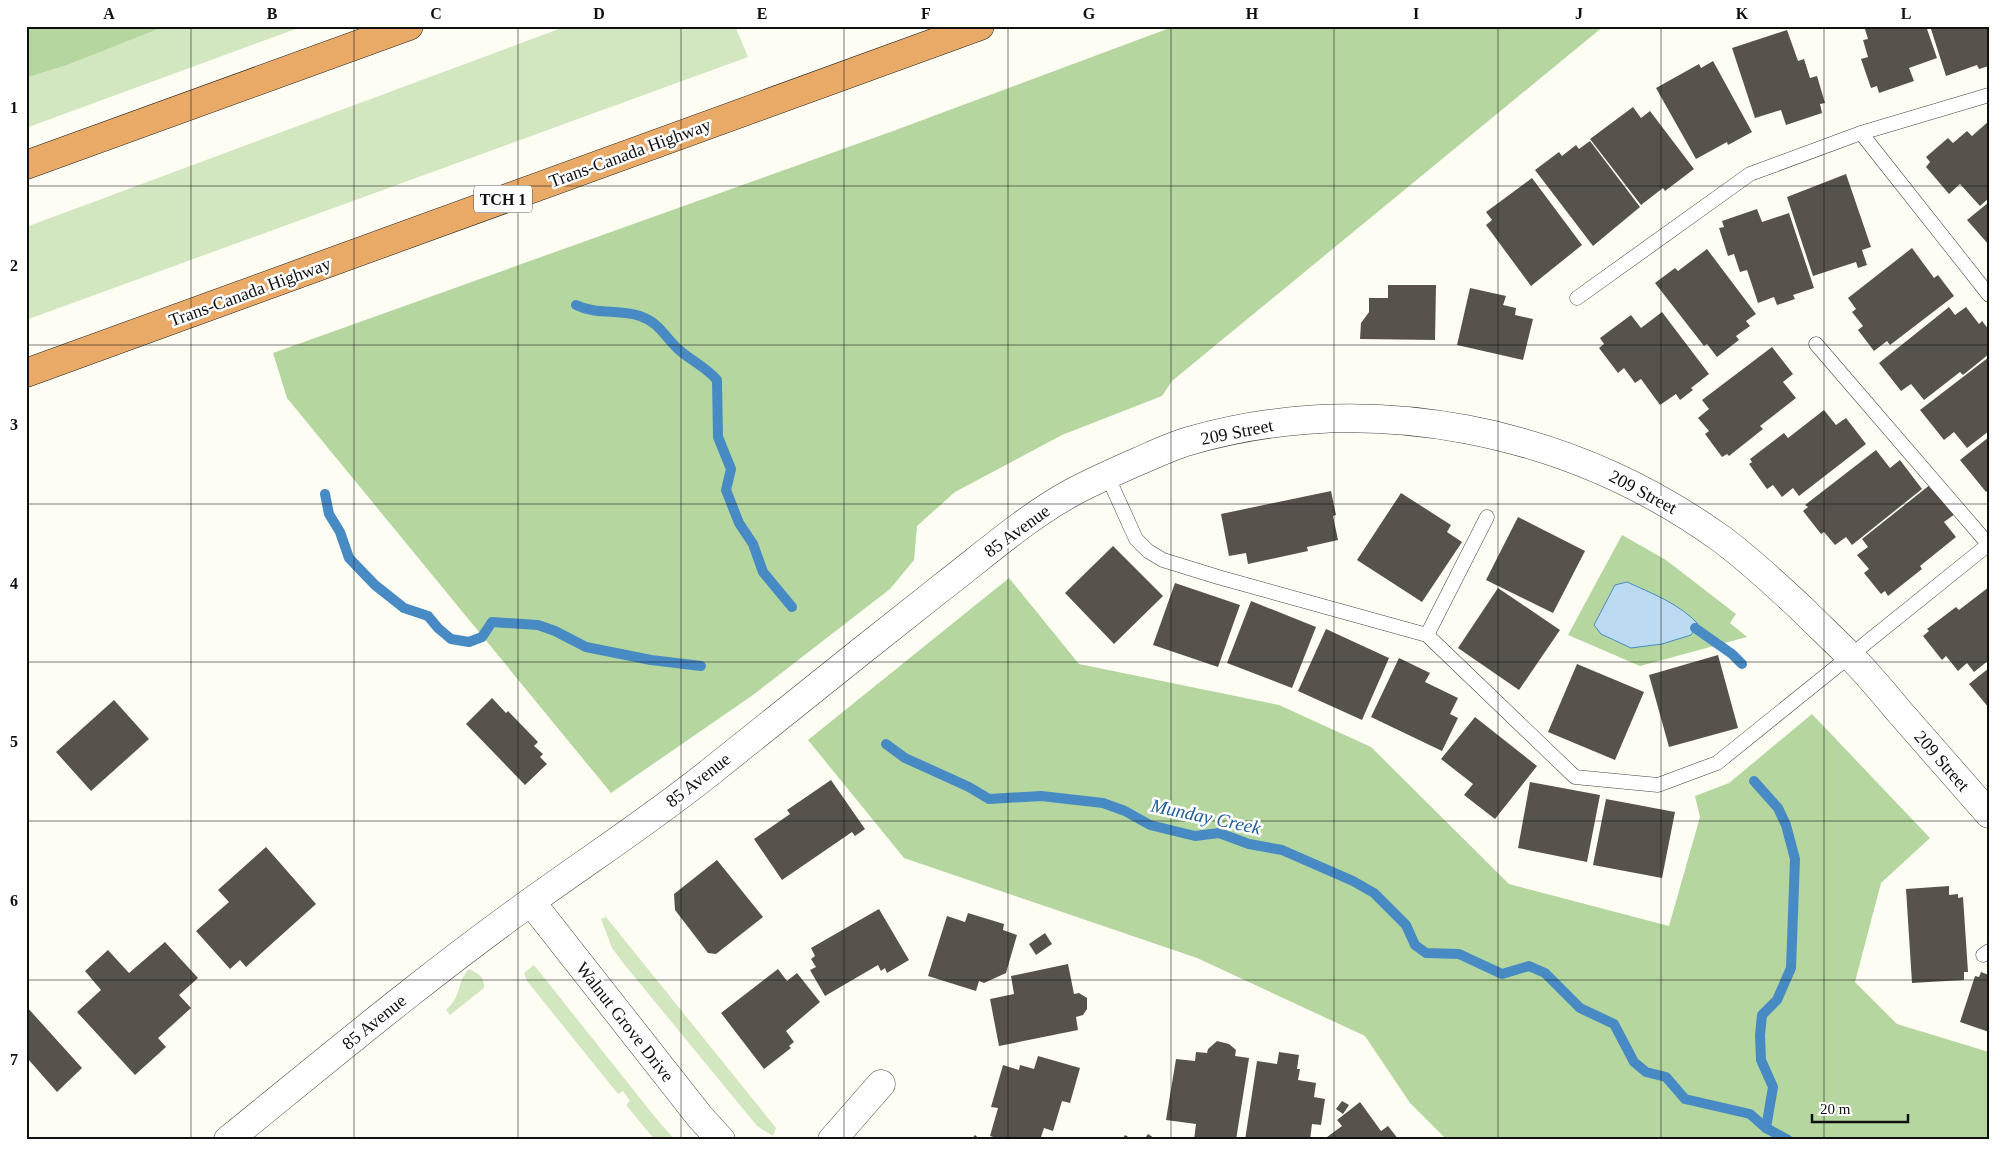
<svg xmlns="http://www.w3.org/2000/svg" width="2015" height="1166" font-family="'Times New Roman',serif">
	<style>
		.green { fill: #d2e7bf }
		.forest { fill: #b5d79f; fill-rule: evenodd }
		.water { fill: #bcdbf2; stroke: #488bc4 }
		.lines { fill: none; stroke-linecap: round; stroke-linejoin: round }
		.stream { stroke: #488bc4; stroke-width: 10 }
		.building { fill: #58524d }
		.service-casing { stroke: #434343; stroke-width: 15 }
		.minor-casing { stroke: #434343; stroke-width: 29 }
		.tertiary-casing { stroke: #434343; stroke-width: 29 }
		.motorway-casing { stroke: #212121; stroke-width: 29 }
		.service { stroke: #fff; stroke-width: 14 }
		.minor { stroke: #fff; stroke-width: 28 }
		.tertiary { stroke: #fff; stroke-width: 28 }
		.motorway { stroke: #e9aa67; stroke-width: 28 }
		.grid { fill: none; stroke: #101010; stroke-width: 1; stroke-opacity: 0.55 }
		.labels { text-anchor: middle; stroke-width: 5; stroke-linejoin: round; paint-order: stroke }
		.shield { fill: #fff; stroke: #585858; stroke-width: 1 }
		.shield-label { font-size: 16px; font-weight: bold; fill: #101010 }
		.street-label { font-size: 18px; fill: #101010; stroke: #fff }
		.water-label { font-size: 19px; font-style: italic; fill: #215e9a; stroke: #fff }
		.neatline { fill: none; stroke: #101010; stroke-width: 2 }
		.grid-label { font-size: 16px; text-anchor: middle; font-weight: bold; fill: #101010 }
	</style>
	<rect width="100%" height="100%" fill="#fefdf4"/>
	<!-- green -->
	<g class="green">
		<polygon points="166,26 304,26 26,128 26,78 70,64"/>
		<polygon points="567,26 735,26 748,57 26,320 26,227"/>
		<polygon points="606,917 776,1128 773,1136 757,1126 624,964 612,948 601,919"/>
		<polygon points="534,965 655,1117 675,1140 655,1140 626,1105 630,1101 623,1091 618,1094 527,981 524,973"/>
		<path d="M469,969C479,974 484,976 484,988L450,1015L446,1010C462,996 457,981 469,969Z"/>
	</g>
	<!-- forest -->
	<g class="forest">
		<polygon points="26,26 166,26 70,64 26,78"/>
		<polygon points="1175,26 1604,26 1172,381 1162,396 1062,435 955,492 917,526 914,560 890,589 753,695 611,793 287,398 273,353 893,131"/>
		<path d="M1622,535L1666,560L1736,614L1730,623L1747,637L1640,666L1568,635ZM1698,624L1691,635L1601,634Z"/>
		<polygon points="1009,578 1079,664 1279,705 1371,747 1509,884 1669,926 1700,817 1695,796 1729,783 1812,714 1930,838 1881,883 1855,982 1897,1024 1989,1052 1989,1140 1447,1140 1410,1103 1365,1036 1197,958 904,858 808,740"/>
	</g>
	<!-- water -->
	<path class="water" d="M1627,582C1651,593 1680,604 1698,624L1691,635L1662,644L1631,648L1601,634L1594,625L1615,585Z"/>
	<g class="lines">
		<!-- stream -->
		<g class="stream">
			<path d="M576,305C596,315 619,309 640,316C660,323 664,336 678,349C690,360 706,367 717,380L718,437L731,469L726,490L739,523L753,544L763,572L792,607"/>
			<polyline points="325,494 329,514 340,532 349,558 375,585 404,608 428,616 438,628 451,639 469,642 482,637 492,622 538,625 555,631 586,647 651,660 701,666"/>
			<polyline points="1695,628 1732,654 1742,664"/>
			<polyline points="886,744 905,758 969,787 989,799 1041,796 1103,803 1125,811 1150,825 1195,836 1219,833 1249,844 1282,850 1353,881 1374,893 1406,925 1415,945 1426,953 1459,954 1502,974 1529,966 1545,973 1580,1008 1614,1024 1634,1062 1646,1072 1666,1077 1685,1099 1750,1114 1766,1128 1788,1140"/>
			<polyline points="1754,781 1778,808 1786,825 1795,859 1791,968 1777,1000 1762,1015 1760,1035 1761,1060 1773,1087 1766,1128"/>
		</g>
	</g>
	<!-- building -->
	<g class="building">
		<polygon points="1864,26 1926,26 1937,58 1909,68 1914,81 1879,93 1877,86 1871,88 1861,59 1868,57 1863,40 1868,39"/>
		<polygon points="1930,26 1989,26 1989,66 1979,69 1977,65 1946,76"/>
		<polygon points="1787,30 1798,61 1804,59 1810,78 1817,76 1825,103 1820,104 1822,113 1786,125 1781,110 1755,118 1732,48"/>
		<polygon points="1713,61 1752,132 1728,145 1727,142 1696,159 1656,88 1699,64 1701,68"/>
		<polygon points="1633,107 1641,118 1650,111 1694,169 1665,191 1663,188 1641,205 1590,139"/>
		<polygon points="1989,121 1989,198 1980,206 1960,184 1949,194 1926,167 1930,162 1926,157 1948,138 1953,143 1967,131 1972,136"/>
		<polygon points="1590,141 1640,207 1593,246 1535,170 1559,152 1562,156 1576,145 1579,149"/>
		<polygon points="1846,174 1871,247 1862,250 1867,265 1858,268 1856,262 1813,276 1787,197"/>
		<polygon points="1532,178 1582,245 1531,286 1486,225 1492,220 1486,212"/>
		<polygon points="1989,202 1989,245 1967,220"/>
		<polygon points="1757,209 1762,222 1789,213 1814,288 1793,295 1795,299 1777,305 1774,297 1758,303 1747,270 1740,272 1734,254 1728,256 1719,228 1724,227 1722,221"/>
		<polygon points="1912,248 1934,278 1938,275 1954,296 1890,345 1887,341 1874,351 1858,330 1863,326 1852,312 1856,309 1848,298"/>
		<polygon points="1707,249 1756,314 1746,321 1750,326 1736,336 1739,340 1717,357 1707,344 1704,346 1655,283 1675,268 1678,271"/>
		<polygon points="1388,285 1436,285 1435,340 1360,339 1361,323 1369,312 1369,298 1388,298"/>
		<polygon points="1470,288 1506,296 1503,305 1516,308 1515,315 1533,319 1523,360 1457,345"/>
		<polygon points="1949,307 1955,315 1966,307 1979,324 1982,321 1989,330 1989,354 1963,375 1960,372 1924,400 1911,384 1901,391 1879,363"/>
		<polygon points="1662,312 1709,374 1691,388 1693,390 1680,400 1676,394 1660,405 1641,379 1635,383 1624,368 1618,373 1599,348 1604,344 1600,338 1631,315 1641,328"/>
		<polygon points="1772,347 1793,374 1783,382 1796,398 1760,426 1763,429 1729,456 1727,454 1722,457 1705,434 1709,431 1698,418 1709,409 1702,400"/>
		<polygon points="1989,357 1989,431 1967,448 1954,432 1944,440 1920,410"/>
		<polygon points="1824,410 1836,425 1846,418 1866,444 1799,496 1793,488 1782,497 1773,485 1767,489 1749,464 1752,462 1750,459 1784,433 1788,438"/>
		<polygon points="1989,437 1989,489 1986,492 1960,460"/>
		<polygon points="1876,450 1890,468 1900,460 1922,489 1852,545 1846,537 1835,545 1824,532 1821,534 1803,511 1808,507 1805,505"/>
		<polygon points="1931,484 1955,514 1944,522 1956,537 1920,566 1922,569 1888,596 1885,591 1881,594 1864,573 1869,569 1857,555 1868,547 1862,539"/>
		<polygon points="1331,491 1336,515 1333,516 1338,540 1307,547 1308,551 1248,564 1246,553 1229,556 1221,514"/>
		<polygon points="1401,493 1451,525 1447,532 1462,542 1422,602 1357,560"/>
		<polygon points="1518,517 1585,551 1553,613 1486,580"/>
		<polygon points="1113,546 1163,596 1114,644 1065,593"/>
		<polygon points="1175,583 1240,605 1218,667 1153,645"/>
		<polygon points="1989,587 1989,660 1974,672 1967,663 1958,671 1946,656 1942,660 1923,636 1929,631 1927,629 1956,607 1959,610"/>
		<polygon points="1498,588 1560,630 1519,690 1458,648"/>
		<polygon points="1251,601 1316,627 1292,688 1227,663"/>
		<polygon points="1326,629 1389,658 1362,720 1298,691"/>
		<polygon points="1718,655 1738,728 1669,747 1649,675"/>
		<polygon points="1399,658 1430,673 1425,682 1458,698 1450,714 1458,718 1442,751 1371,717"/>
		<polygon points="1577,664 1644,692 1615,760 1548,732"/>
		<polygon points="1989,668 1989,708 1969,684"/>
		<polygon points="492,698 506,713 508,711 538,742 534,746 543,754 540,757 547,764 525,785 466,724"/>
		<polygon points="114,700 149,739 91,791 56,752"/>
		<polygon points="1475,717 1537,766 1495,819 1464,795 1473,784 1441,759"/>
		<polygon points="831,780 865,829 855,836 852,832 782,880 754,839 790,814 787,810"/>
		<polygon points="1530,782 1600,795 1587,862 1518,848"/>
		<polygon points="1606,799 1675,812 1662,878 1593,865"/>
		<polygon points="266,847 316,904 246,967 240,960 230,969 196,931 229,902 218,890"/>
		<polygon points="717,860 763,917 716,954 708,953 675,910 674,894"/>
		<polygon points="1949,886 1949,895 1958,894 1958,898 1963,897 1968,972 1964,972 1964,980 1912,983 1906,889"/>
		<polygon points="879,909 909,960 887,973 885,968 881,971 878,965 825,996 810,970 816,967 811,959 815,956 811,948"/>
		<polygon points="968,913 1004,924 1003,930 1017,935 1006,973 984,983 979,981 976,991 928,976 947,916 965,922"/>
		<polygon points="1045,933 1052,944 1036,955 1029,944"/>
		<polygon points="165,942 198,978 179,995 191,1008 158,1038 166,1047 135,1075 77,1012 101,990 85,971 108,950 129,973"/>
		<polygon points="1068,964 1074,994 1079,993 1087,998 1087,1009 1083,1015 1076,1017 1078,1030 999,1046 990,999 1014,994 1011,976"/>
		<polygon points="778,969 787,981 797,973 820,1002 786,1031 794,1042 789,1046 791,1048 764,1069 721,1013"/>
		<polygon points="1981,972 1989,975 1989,1032 1960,1022 1975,976 1979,977"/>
		<polygon points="26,1006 82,1068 57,1092 28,1059 26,1060"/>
		<polygon points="1217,1041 1229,1044 1236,1050 1235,1056 1249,1058 1236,1140 1194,1140 1196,1124 1166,1120 1176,1059 1195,1061 1196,1052 1207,1053 1208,1049"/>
		<polygon points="1279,1052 1299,1055 1297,1069 1300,1069 1298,1080 1316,1083 1314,1097 1325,1099 1321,1125 1312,1124 1310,1140 1282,1138 1282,1140 1245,1140 1257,1061 1277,1064"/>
		<polygon points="1038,1056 1080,1068 1070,1103 1062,1101 1053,1131 1044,1128 1040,1140 1003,1140 990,1136 998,1108 991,1107 1003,1065 1019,1070 1020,1065 1034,1069"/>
		<polygon points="1342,1101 1349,1105 1343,1114 1336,1109"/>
		<polygon points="1360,1102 1381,1131 1388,1126 1399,1140 1323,1140 1342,1126 1337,1120"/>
		<polygon points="1148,1134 1157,1140 1144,1140"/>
		<polygon points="975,1135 981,1140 971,1140"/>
		<polygon points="1125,1135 1133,1140 1122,1140"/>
	</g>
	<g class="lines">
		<defs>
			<g id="service">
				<polyline points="1989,95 1861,133 1989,295"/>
				<polyline points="1577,298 1750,174 1861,133"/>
				<polyline points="1816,344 1989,545"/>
				<polyline points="1107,475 1136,539 1148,551 1163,560 1218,577 1427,635 1575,777 1658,785 1717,763 1989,544"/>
				<polyline points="1427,635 1487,517"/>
				<polyline points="1983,955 1989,951"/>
			</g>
			<polyline id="minor" points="832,1140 881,1084"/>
			<g id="tertiary">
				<polyline points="531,902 700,1117 721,1140"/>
				<path d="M228,1140C328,1059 427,976 532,901C593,857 656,816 714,769C790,708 865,648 941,588C983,556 1024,519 1071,493C1093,481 1116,471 1139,461C1155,454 1172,446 1189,441C1370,389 1568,429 1720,538C1749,559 1775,584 1801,608C1816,623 1832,638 1847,653C1865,670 1881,690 1897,709C1928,744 1958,779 1989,814"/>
			</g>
			<g id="motorway">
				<polyline points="26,165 409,26"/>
				<polyline points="26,373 980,26"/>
			</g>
		</defs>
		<!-- service casing -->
		<use href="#service" class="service-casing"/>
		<!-- minor casing -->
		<use href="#minor" class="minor-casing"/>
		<!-- tertiary casing -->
		<use href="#tertiary" class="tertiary-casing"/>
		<!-- motorway casing -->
		<use href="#motorway" class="motorway-casing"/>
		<!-- service -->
		<use href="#service" class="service"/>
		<!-- minor -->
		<use href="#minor" class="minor"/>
		<!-- tertiary -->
		<use href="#tertiary" class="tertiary"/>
		<!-- motorway -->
		<use href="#motorway" class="motorway"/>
	</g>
	<!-- grid -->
	<path class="grid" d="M191,26V1140M354,26V1140M518,26V1140M681,26V1140M844,26V1140M1008,26V1140M1171,26V1140M1334,26V1140M1498,26V1140M1661,26V1140M1824,26V1140M26,186H1989M26,345H1989M26,504H1989M26,662H1989M26,821H1989M26,980H1989"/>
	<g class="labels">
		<!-- shield labels -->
		<rect class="shield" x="474" y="185.5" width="58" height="27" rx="4"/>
		<g class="shield-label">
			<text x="503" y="205">TCH 1</text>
		</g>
		<!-- street labels -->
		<g class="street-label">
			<text transform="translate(630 153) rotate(-20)" y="6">Trans-Canada Highway</text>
			<text transform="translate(250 292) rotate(-20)" y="6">Trans-Canada Highway</text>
			<text transform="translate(1237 432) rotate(-11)" y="6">209 Street</text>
			<text transform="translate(1643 492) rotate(28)" y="6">209 Street</text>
			<text transform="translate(1017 531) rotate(-36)" y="6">85 Avenue</text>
			<text transform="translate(1942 761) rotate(49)" y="6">209 Street</text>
			<text transform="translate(698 780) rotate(-38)" y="6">85 Avenue</text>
			<text transform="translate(374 1022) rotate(-39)" y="6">85 Avenue</text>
			<text transform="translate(625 1022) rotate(52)" y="6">Walnut Grove Drive</text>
		</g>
		<!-- water labels -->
		<g class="water-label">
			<text transform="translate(1206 816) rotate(12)" y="7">Munday Creek</text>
		</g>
	</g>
	<!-- border -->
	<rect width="2015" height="1166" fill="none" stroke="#ffffff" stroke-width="55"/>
	<!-- scale -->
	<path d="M1812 1114v8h96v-8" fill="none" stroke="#101010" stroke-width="2.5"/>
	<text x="1820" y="1114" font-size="15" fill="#101010" stroke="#ffffff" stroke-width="4" paint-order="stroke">20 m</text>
	<rect x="28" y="28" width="1960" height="1110" class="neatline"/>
	<g class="grid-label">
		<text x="109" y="19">A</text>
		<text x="272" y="19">B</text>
		<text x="436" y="19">C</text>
		<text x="599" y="19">D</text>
		<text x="762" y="19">E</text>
		<text x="926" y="19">F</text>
		<text x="1089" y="19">G</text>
		<text x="1252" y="19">H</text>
		<text x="1416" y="19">I</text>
		<text x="1579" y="19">J</text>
		<text x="1742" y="19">K</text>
		<text x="1906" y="19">L</text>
		<text x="14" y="113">1</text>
		<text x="14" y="271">2</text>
		<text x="14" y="430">3</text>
		<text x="14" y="589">4</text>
		<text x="14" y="747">5</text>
		<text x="14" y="906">6</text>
		<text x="14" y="1065">7</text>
	</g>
</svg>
